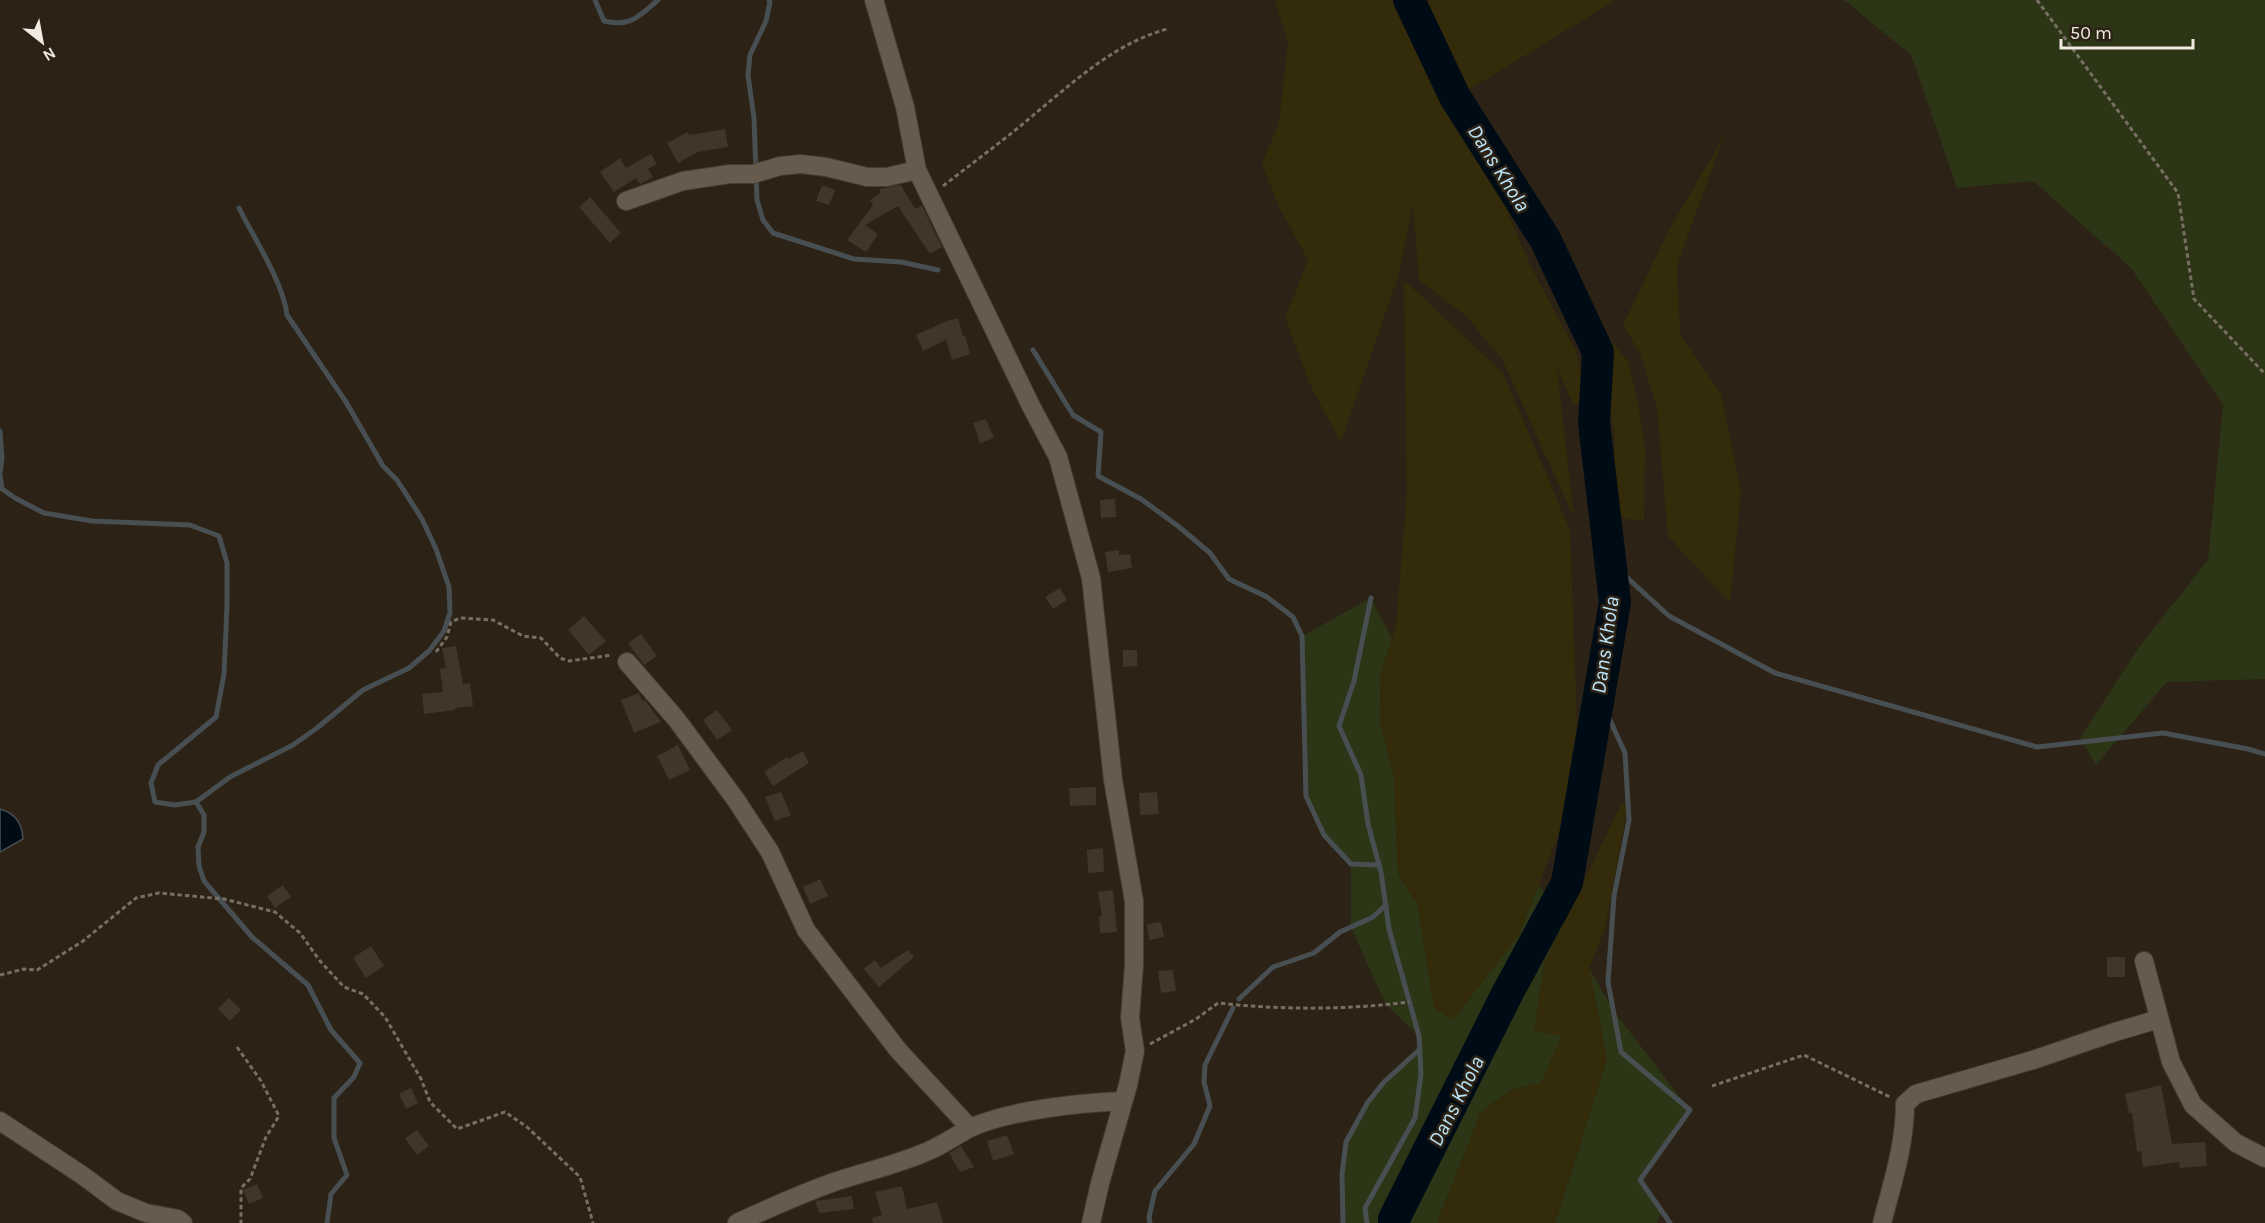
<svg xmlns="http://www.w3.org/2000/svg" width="2265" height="1223" font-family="Karla,sans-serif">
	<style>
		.green { fill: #2c3515 }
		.sand { fill: #332b0a }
		.water { fill: #000c15; stroke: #484f52; stroke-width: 1.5 }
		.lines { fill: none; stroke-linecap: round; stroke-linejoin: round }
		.stream { stroke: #484f52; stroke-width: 5 }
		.river { stroke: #000c15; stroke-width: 32 }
		.building { fill: #413728 }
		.street-casing { stroke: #453d33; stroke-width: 20 }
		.path { stroke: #786f64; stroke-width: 3; stroke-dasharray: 4.5 3; stroke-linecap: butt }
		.street { stroke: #665b4c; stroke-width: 18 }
		.labels { text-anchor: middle; stroke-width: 5; stroke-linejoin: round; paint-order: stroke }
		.water-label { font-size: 21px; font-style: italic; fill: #bbe4f8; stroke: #2c2215 }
	</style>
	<rect width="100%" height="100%" fill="#2c2215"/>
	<!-- green -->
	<g class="green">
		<polygon points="1844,0 2265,0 2265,679 2167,682 2096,765 2080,738 2139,647 2208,560 2223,405 2131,268 2033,181 1957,188 1911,55"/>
		<polygon points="1371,598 1392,638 1380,678 1381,725 1394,776 1398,873 1418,906 1434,1007 1518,936 1539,884 1563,926 1544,965 1535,1029 1563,1035 1541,1083 1510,1091 1481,1112 1437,1223 1343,1223 1342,1174 1346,1142 1368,1102 1384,1082 1419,1050 1419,1036 1386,1005 1351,928 1351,864 1324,835 1306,796 1302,636"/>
		<polygon points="1589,968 1613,1010 1690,1110 1640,1180 1662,1211 1657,1223 1555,1223 1607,1059"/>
	</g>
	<!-- sand -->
	<g class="sand">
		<polygon points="1275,0 1616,0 1455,98 1459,126 1489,164 1502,188 1510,218 1532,269 1576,351 1589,404 1573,404 1557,368 1574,518 1502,359 1466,316 1419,280 1413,205 1398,277 1341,442 1312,389 1285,318 1308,260 1278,205 1262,164 1279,122 1288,43"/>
		<polygon points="1725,134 1677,265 1680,334 1721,394 1741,492 1730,603 1668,536 1657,408 1640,353 1623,325 1670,228"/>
		<polygon points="1404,280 1503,373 1570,530 1577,724 1560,831 1518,936 1453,1020 1434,1008 1418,906 1398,873 1394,776 1381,725 1380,678 1396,625 1407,493"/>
		<polygon points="1597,324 1628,361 1638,402 1645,449 1644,521 1617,518 1613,479 1615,441"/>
		<polygon points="1622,802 1628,804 1605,929 1589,968 1607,1059 1555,1223 1437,1223 1481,1112 1510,1091 1541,1083 1562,1036 1534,1030 1544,965"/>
	</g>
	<!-- water -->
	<path class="water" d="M0,809C16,814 22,823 23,839L0,852Z"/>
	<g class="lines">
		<!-- stream -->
		<g class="stream">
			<path d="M595,0L604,21C631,27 638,17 658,0"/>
			<polyline points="769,0 770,2 766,21 750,55 748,75 754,118 757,200 763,220 773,233 854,259 901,262 938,270"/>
			<polyline points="1033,350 1073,415 1101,432 1098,476 1141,499 1178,526 1210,553 1229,579 1267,597 1293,617 1302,636 1306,796 1324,835 1351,864 1379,865"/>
			<polyline points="0,431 2,459 0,473"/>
			<polyline points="0,476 2,489 15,498 44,513 92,521 190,525 219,536 227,563 227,606 224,674 216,717 158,765 151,783 155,802 175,805 196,802 204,815 204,832 198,847 199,866 204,881 252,937 308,985 331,1030 360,1063 354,1077 334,1098 334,1138 347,1175 331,1194 327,1223"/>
			<polyline points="1610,562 1669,616 1775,673 2037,747 2163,733 2248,749 2265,754"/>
			<polyline points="1599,696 1625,753 1629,820 1614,896 1608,982 1621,1052 1690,1110 1640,1180 1670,1223"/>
			<path d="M196,802L230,777L293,745L317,728L363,690L409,668L429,651L444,631L450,613L449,587L436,549L422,519L397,480L383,466L346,402L287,315C283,282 254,238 239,208"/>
			<polyline points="1239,999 1273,967 1314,953 1340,932 1373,917 1386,905"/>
			<polyline points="1150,1223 1149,1217 1155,1191 1194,1144 1210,1106 1204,1082 1205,1065 1233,1008"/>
			<polyline points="1343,1223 1342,1174 1346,1142 1368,1102 1384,1082 1419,1050"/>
			<polyline points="1367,1223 1365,1208 1415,1118 1421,1074 1419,1036 1389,929 1381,872 1368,824 1361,775 1339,726 1354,681 1371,598"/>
		</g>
		<!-- river -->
		<polyline class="river" points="1394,1223 1394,1219 1507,994 1567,883 1615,602 1594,423 1598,352 1545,239 1455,97 1409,0"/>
	</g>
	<!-- building -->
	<g class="building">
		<polygon points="725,129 728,147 698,152 678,163 667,143 688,132 689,135"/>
		<polygon points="651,154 657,164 648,169 653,177 640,184 636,178 614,192 600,172 620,158 626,168"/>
		<polygon points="822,185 835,190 829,205 816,201"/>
		<polygon points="901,185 915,209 922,206 942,247 930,254 898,206 865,225 878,234 866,252 847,240 873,205 870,200 881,193 879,189"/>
		<polygon points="590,197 621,233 610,243 579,207"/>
		<polygon points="958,318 963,336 965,336 970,354 952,360 946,340 923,351 916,335 947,321"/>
		<polygon points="986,419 994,438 980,443 973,423"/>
		<polygon points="1115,499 1116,517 1101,518 1100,500"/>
		<polygon points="1119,550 1119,555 1130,554 1132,568 1108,572 1105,552"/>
		<polygon points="1060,588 1067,600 1053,609 1045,597"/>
		<polygon points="584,616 606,641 589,655 568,630"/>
		<polygon points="641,634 657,656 644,665 628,643"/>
		<polygon points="456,646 463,684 470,683 473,706 455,708 455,710 424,714 422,694 443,692 440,669 446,668 442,648"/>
		<polygon points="1123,650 1137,650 1137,666 1123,667"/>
		<polygon points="639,693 642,701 645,700 661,722 634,733 621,700"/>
		<polygon points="717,710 732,730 717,740 703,720"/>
		<polygon points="678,745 690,770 669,780 657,756"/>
		<polygon points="803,751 809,763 773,786 764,772 787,757 788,759"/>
		<polygon points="1096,787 1096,805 1070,806 1069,788"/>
		<polygon points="781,792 791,815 775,821 765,797"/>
		<polygon points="1157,792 1159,814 1140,815 1139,793"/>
		<polygon points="1103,848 1104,872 1088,873 1087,850"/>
		<polygon points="820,879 828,896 810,904 803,887"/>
		<polygon points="283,885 291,897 275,908 267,896"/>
		<polygon points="1113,890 1117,932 1100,933 1099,916 1102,916 1098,892"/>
		<polygon points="1161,922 1164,937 1149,940 1147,924"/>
		<polygon points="371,946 384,966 366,978 353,958"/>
		<polygon points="908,950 914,957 879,987 864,969 875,960 881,968"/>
		<rect x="2107" y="957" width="18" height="20"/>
		<polygon points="1173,970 1176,991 1161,993 1158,971"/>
		<polygon points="229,998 241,1010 230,1021 218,1009"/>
		<polygon points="2161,1085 2172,1144 2205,1142 2207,1166 2180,1168 2179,1162 2143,1167 2141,1151 2137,1152 2132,1113 2129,1113 2125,1094"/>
		<polygon points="411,1088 418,1103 406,1109 399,1094"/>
		<polygon points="417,1130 429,1146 417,1155 405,1138"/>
		<polygon points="1007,1135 1014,1154 993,1161 987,1141"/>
		<polygon points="961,1146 974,1167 960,1172 949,1153"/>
		<polygon points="257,1184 263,1198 249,1204 243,1190"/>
		<polygon points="902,1186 907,1209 937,1202 943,1223 873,1223 872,1218 882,1215 875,1192"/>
		<polygon points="852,1196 854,1209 819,1213 815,1201"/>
	</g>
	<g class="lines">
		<defs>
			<g id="street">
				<polyline points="874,0 905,107 917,170 1031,406 1058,457 1091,578 1113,780 1134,901 1134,965 1130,1018 1135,1051 1128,1085 1100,1183 1091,1223"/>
				<polyline points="626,201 683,181 730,174 753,174 780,166 801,164 826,167 867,177 887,177 917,170"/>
				<polyline points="627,662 677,720 736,800 770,852 806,930 898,1050 970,1128"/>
				<polyline points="2144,961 2171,1062 2193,1105 2236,1143 2265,1158"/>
				<polyline points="0,1121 82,1175 117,1201 146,1213 178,1219 183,1223"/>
				<path d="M737,1223C769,1208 801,1194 834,1182C864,1172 896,1165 926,1152C941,1146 955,1136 970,1128C1010,1110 1079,1103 1123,1101"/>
				<path d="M1882,1223C1892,1184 1905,1145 1905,1104L1916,1094L2033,1060L2115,1032L2159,1019"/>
			</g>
		</defs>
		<!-- street casing -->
		<use href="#street" class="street-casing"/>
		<!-- path -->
		<g class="path">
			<polyline points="2037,0 2178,193 2194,299 2265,374"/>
			<path d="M943,186C975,161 1007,138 1037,112C1077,79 1116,43 1167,29"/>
			<polyline points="436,652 447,637 451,622 460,618 493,620 523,636 541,638 560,658 569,661 612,655"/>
			<polyline points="0,975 24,969 37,970 83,941 136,898 159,893 224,899 275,912 300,933 320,961 344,987 363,994 385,1017 421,1079 430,1102 457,1129 505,1112 527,1127 580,1177 593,1223"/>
			<path d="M1150,1044L1196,1019L1218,1003C1282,1010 1346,1010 1409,1002"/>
			<polyline points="237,1047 261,1081 279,1116 266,1137 250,1179 241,1188 241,1223"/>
			<polyline points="1712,1086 1804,1055 1890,1097"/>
		</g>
		<!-- street -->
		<use href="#street" class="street"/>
	</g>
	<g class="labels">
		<!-- water labels -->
		<g class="water-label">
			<text transform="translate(1499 168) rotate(58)" y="7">Dans Khola</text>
			<text transform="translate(1605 645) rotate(-82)" y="7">Dans Khola</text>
			<text transform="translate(1456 1101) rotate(-63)" y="7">Dans Khola</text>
		</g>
	</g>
	<!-- north arrow -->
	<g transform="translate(42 42) rotate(149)" stroke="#2c2215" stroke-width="4.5" paint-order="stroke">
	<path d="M0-4.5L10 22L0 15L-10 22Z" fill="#f1eae1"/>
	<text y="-9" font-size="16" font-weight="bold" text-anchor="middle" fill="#f1eae1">N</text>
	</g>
	<!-- scale -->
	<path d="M2061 39v9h132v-9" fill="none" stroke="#f1eae1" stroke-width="3"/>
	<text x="2070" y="39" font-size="18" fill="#f1eae1" stroke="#2c2215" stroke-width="4.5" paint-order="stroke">50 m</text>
</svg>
